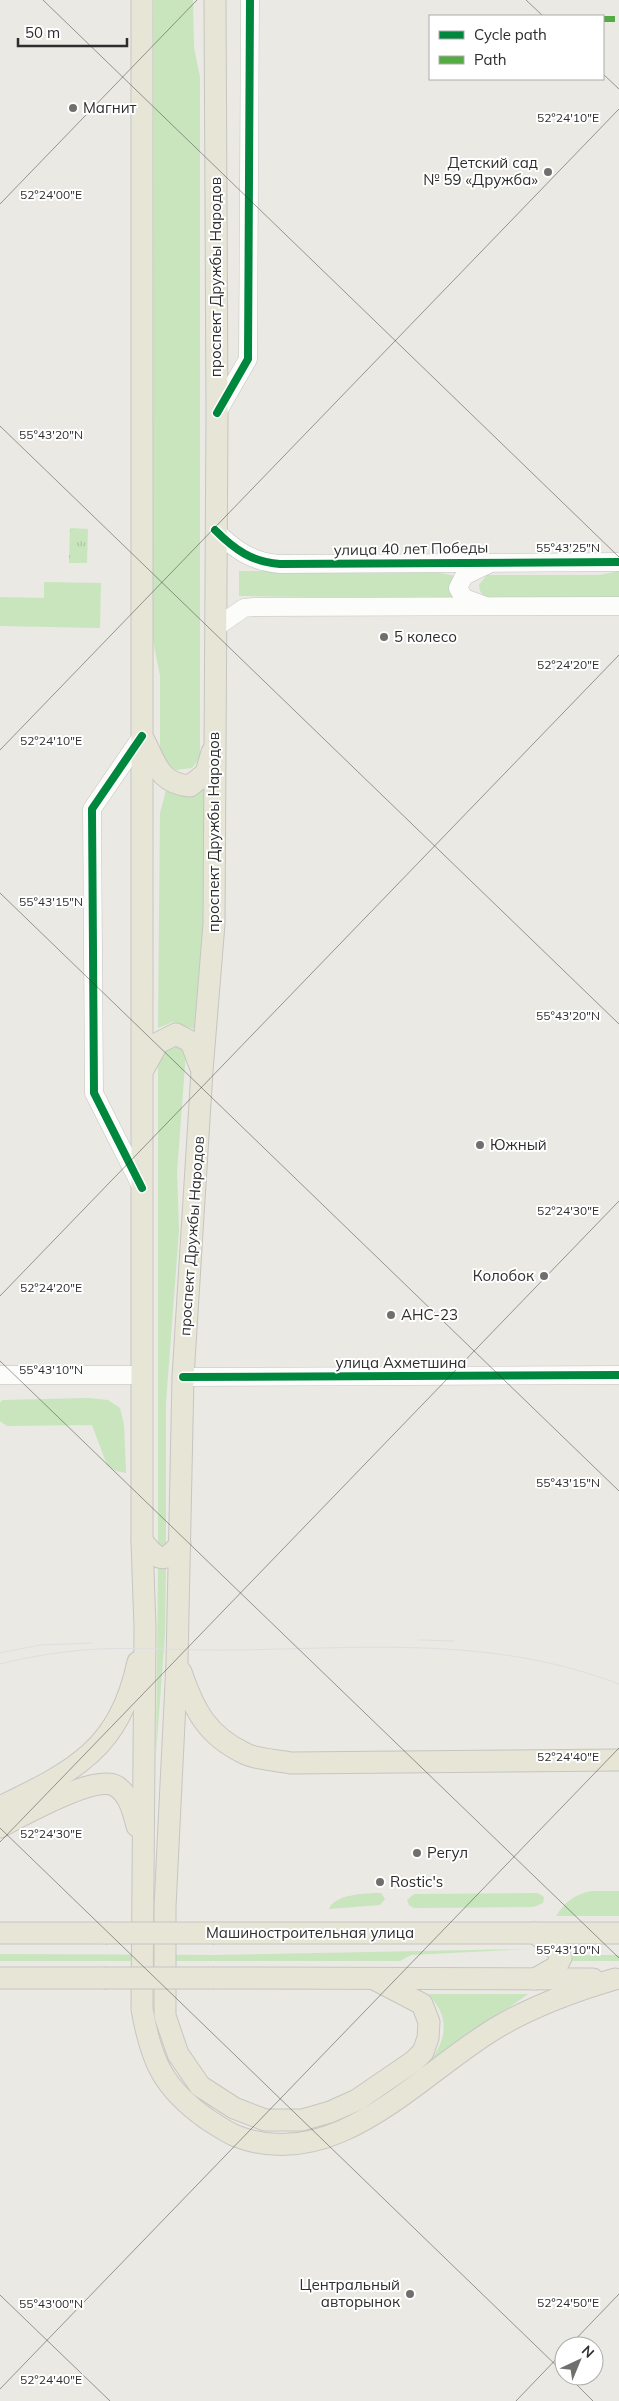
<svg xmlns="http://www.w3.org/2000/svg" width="619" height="2401" font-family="Mulish,sans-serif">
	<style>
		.grass { fill: #c8e5be }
		.park { fill: url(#park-tufts) }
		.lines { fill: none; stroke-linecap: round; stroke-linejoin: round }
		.minor-casing { stroke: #c4c4c3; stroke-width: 19 }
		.major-casing { stroke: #c6c5c3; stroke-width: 23 }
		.minor { stroke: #fcfcfb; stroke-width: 18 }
		.major { stroke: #e7e5d6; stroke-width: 21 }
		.tram { stroke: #dfdfe0; stroke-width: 1 }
		.major-bridge-casing { stroke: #c6c5c3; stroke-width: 23; stroke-linecap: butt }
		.major-bridge { stroke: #e7e5d6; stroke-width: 21 }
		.quiet { stroke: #54ab44; stroke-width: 6; stroke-dasharray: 12 6; stroke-linecap: butt }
		.cycleway-casing { stroke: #fff; stroke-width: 11 }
		.cycleway { stroke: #00873e; stroke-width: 8 }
		.ticks { fill: none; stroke: #2d2d2d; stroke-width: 1; stroke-opacity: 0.45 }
		.poi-dot { fill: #6f6f6d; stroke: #fff; stroke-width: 2 }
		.labels { text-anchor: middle; stroke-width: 4; stroke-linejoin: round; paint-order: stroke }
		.poi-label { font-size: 15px; fill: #2d2d2d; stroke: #fff; text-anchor: start }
		.street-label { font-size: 15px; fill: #2d2d2d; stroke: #fff }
		.ticks-label { font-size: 12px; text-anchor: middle; fill: #2d2d2d; stroke: #fff; stroke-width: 4; stroke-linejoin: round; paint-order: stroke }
	</style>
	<defs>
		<pattern id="park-tufts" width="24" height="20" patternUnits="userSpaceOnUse" patternTransform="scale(1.25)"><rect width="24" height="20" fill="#c8e5be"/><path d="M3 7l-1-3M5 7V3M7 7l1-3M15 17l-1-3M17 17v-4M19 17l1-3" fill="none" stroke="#acc5a4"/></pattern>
	</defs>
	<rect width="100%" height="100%" fill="#eae9e3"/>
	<!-- grass -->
	<g class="grass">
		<polygon points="154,0 193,0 194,48 200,77 200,758 192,768 176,770 169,766 160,752 160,676 153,640"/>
		<polygon points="425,570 456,576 457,599 239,596 239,571"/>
		<path d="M619,571V597H488C481,595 480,592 479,585L487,575H600Z"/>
		<polygon points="44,582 101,583 100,628 0,626 0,597 44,598"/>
		<polygon points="207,785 204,915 194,1029 173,1022 158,1028 160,813 167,786"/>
		<path d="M174,1045L180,1046L186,1052L177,1172L179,1230L166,1403V1549H158V1068C160,1054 162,1051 174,1045Z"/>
		<polygon points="88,1398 108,1400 120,1408 124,1425 126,1473 116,1471 107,1465 92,1425 7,1426 0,1421 0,1403 2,1400"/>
		<polygon points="158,1565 166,1565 165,1634 156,1754"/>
		<path d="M591,1891H619V1916H556C566,1901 574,1895 591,1891Z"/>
		<path d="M381,1893L385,1899L380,1905L329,1909C334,1894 367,1893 381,1893Z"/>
		<polygon points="538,1893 544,1897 543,1903 534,1907 414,1908 409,1905 407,1900 414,1894"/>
		<polygon points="529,1949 411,1955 400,1961 0,1961 0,1954 215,1955"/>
		<rect x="565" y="1955" width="54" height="6"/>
		<path d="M428,1994H528L429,2064L428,2063C448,2040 450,2016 428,1994Z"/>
	</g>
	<!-- park -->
	<polygon class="park" points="70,528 88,529 87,563 69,563"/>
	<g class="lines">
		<defs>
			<g id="minor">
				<polyline points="217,413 248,359 250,0"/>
				<path d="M215,530C235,550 252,562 280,564L619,562"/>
				<polyline points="483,605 464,598 458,588 464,576 489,564"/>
				<polyline points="215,628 244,608 254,607 619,606"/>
				<polyline points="142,1188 94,1093 92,809 142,736"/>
				<polyline points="0,1375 142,1375"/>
				<polyline points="183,1377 619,1375"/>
			</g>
			<g id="major">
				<path d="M142,0V1541L145,1628L142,2009C151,2061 163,2088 207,2119C216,2125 226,2132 236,2136C336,2175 420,2073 496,2028C533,2006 574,1991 615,1979"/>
				<polyline points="215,0 217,413 214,924 202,1071 183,1377 177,1662 165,1907 165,2016 178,2054 200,2086 234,2108 265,2120 302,2120 330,2112 357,2100 414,2061 423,2052 428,2038 429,2022 422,2004 374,1979"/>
				<path d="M144,740C157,765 159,783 190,786L206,773L212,752"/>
				<polyline points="143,1070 158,1043 176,1034 191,1042 200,1066"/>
				<path d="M142,1541C158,1560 163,1565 180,1544"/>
				<path d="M181,1672C194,1710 207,1736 246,1754C259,1760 277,1760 291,1763L619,1760"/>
				<path d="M0,1807C74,1771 119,1750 138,1662"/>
				<path d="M0,1827C22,1816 94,1774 116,1786C130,1795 133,1812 137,1826"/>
				<polyline points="0,1933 105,1933"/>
				<polyline points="215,1933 619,1933"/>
				<polyline points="0,1978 104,1978"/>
				<polyline points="215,1978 593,1979"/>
				<polyline points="535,1979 556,1967 561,1958 557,1950 535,1933"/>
			</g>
		</defs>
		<!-- minor casing -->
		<use href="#minor" class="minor-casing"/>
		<!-- major casing -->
		<use href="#major" class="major-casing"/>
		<!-- minor -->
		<use href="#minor" class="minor"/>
		<!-- major -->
		<use href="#major" class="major"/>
		<!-- tram -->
		<g class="tram">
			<polyline points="419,1640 454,1641"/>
			<polyline points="0,1653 40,1645 92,1643"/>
			<path d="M0,1664C32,1656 64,1651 97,1649C144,1647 191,1651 237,1650C368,1648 494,1636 619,1684"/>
		</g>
		<defs>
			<g id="major-bridge">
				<polyline points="105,1933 215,1933"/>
				<polyline points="104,1978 215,1978"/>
			</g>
		</defs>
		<!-- major-bridge casing -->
		<use href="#major-bridge" class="major-bridge-casing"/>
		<!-- major-bridge -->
		<use href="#major-bridge" class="major-bridge"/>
		<!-- quiet -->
		<polyline class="quiet" points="603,19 619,19"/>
		<defs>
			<g id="cycleway">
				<polyline points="217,413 248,359 250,0"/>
				<path d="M215,530C235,550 252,562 280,564L619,562"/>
				<polyline points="142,1188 94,1093 92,809 142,736"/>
				<polyline points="183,1377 619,1375"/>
			</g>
		</defs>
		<!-- cycleway casing -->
		<use href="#cycleway" class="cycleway-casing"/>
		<!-- cycleway -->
		<use href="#cycleway" class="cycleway"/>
	</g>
	<!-- ticks -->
	<path class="ticks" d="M43,0L619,557M526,0L543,16M603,74L619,89M0,204L197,0M0,426L619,1024M0,750L619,109M0,893L619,1491M0,1296L619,655M0,1361L619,1958M0,1828L564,2373M0,1842L619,1201M0,2295L110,2401M569,2346L619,2294M568,2376L593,2401M0,2389L619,1748M516,2401L564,2351"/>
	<!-- markers -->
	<g class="poi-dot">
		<circle cx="73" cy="108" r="5"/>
		<circle cx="548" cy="172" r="5"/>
		<circle cx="384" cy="637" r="5"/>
		<circle cx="480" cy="1145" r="5"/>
		<circle cx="544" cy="1276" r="5"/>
		<circle cx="391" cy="1315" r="5"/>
		<circle cx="417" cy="1853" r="5"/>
		<circle cx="380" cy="1882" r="5"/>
		<circle cx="410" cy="2294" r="5"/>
	</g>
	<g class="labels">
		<!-- poi labels -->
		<g class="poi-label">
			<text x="83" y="113">Магнит</text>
			<text x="538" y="168" text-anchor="end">Детский сад<tspan x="538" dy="17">№ 59 «Дружба»</tspan></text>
			<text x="394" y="642">5 колесо</text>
			<text x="490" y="1150">Южный</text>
			<text x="534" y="1281" text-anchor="end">Колобок</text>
			<text x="401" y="1320">АНС-23</text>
			<text x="427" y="1858">Регул</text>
			<text x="390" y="1887">Rostic's</text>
			<text x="400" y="2290" text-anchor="end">Центральный<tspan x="400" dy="17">авторынок</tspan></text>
		</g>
		<!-- street labels -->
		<g class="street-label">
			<text transform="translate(216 277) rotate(-90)" y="5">проспект Дружбы Народов</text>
			<text transform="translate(411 549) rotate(-1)" y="5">улица 40 лет Победы</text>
			<text transform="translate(214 832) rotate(-90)" y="5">проспект Дружбы Народов</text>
			<text transform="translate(192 1236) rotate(-86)" y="5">проспект Дружбы Народов</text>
			<text x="401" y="1368">улица Ахметшина</text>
			<text x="310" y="1938">Машиностроительная улица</text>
		</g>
	</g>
	<g class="ticks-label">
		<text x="568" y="122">52°24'10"E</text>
		<text x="51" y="199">52°24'00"E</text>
		<text x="51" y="439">55°43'20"N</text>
		<text x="568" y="552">55°43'25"N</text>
		<text x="568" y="669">52°24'20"E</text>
		<text x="51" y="745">52°24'10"E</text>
		<text x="51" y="906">55°43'15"N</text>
		<text x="568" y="1020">55°43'20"N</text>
		<text x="568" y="1215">52°24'30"E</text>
		<text x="51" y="1292">52°24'20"E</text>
		<text x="51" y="1374">55°43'10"N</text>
		<text x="568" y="1487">55°43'15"N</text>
		<text x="568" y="1761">52°24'40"E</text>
		<text x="51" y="1838">52°24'30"E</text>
		<text x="568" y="1954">55°43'10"N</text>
		<text x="568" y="2307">52°24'50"E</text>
		<text x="51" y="2308">55°43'00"N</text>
		<text x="51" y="2384">52°24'40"E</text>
	</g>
	<!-- legend -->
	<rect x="429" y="15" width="175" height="65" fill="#ffffff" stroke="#ababab"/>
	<rect x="439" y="31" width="25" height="8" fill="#00873e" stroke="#ababab"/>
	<text x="474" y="40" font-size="15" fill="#2d2d2d">Cycle path</text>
	<rect x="439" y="56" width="25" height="8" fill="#54ab44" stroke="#ababab"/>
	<text x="474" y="65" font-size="15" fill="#2d2d2d">Path</text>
	<!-- north arrow -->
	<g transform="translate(579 2361) rotate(44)"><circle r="24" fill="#ffffff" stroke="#ababab"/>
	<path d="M0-4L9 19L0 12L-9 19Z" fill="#6f6f6d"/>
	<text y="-8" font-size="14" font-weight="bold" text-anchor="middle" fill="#2d2d2d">N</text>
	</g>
	<!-- scale -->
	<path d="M18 38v8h109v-8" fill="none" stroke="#2d2d2d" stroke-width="2.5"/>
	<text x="25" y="38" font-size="15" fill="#2d2d2d" stroke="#ffffff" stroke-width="4" paint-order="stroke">50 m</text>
</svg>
